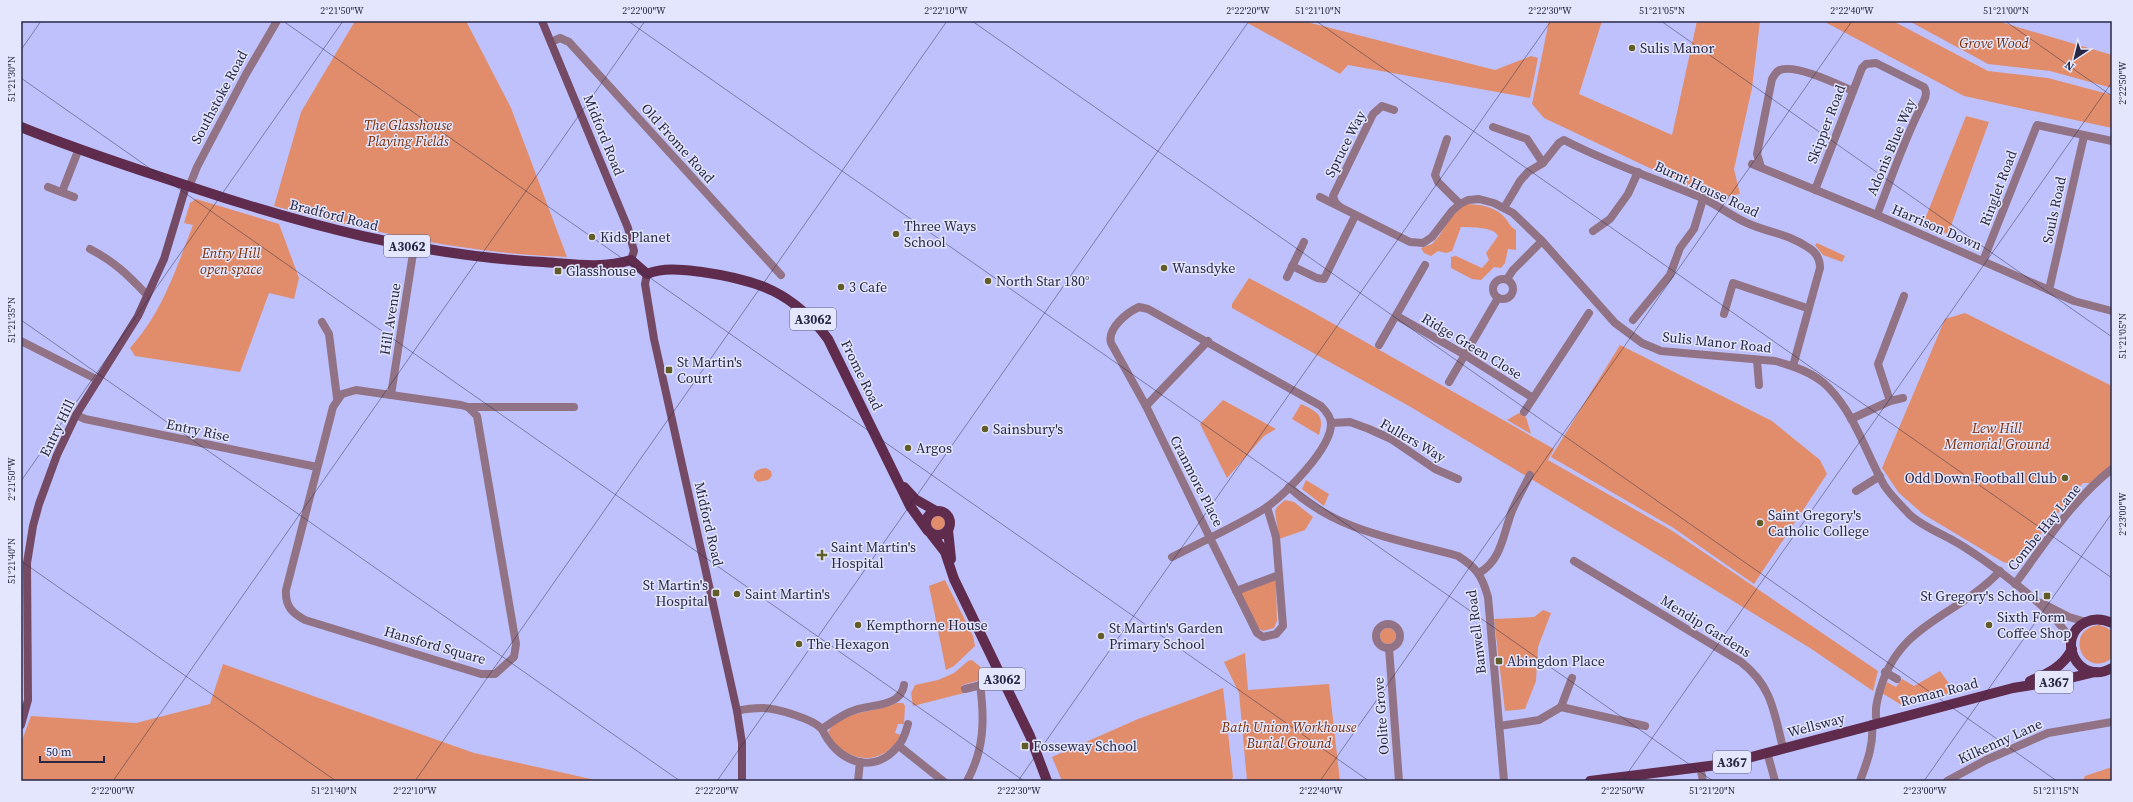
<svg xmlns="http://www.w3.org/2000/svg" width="2133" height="802" font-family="'Source Serif 4',serif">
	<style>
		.green { fill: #e18d6b }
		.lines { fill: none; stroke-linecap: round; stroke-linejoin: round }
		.street { stroke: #917385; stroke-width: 8 }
		.secondary { stroke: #754a64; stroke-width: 8 }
		.primary { stroke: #5f2c4e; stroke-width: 10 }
		.ticks { fill: none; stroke: #282845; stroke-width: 1; stroke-opacity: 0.45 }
		.poi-dot { fill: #625c28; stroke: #e4e6fd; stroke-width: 1.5 }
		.labels { text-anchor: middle; stroke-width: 3; stroke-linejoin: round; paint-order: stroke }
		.shield { fill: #e4e6fd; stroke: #60617c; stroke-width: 1 }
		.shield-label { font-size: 13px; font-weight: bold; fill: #282845 }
		.park-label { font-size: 14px; font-style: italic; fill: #782c06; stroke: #e4e6fd }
		.poi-label { font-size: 14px; fill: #282845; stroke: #e4e6fd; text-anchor: start }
		.street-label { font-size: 14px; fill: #282845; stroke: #e4e6fd }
		.neatline { fill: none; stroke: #282845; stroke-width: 1.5 }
		.ticks-label { font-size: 10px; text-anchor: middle; fill: #282845 }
	</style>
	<rect width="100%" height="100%" fill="#bfc1fc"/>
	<!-- green -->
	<g class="green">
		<path d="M355,21H466L511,108L567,257C468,254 370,232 274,206L301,112Z"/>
		<polygon points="1244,21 1303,21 1495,70 1531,56 1538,58 1530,98 1348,65 1340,74"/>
		<polygon points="1549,21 1602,21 1579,94 1672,135 1697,21 1760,21 1752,88 1734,169 1740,194 1715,199 1544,118 1532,104"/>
		<polygon points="1823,21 1893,21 1988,71 2048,78 2112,95 2112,128 1964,96"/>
		<polygon points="1909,21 1997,21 2112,55 2112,88 2050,71 1988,64"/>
		<polygon points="1966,116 1989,122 1948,234 1923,224"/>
		<path d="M196,199L279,224L299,278L294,299L269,293L240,372L135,356L130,348C162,313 176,269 193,225L184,223L190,203Z"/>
		<path d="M1466,204C1480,204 1497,207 1506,219C1510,224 1510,227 1516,230V250L1508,249L1505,263L1501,268L1494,267L1481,280L1472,279L1451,268V257L1456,256L1482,268L1489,260L1486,253L1498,236C1493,226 1471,228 1461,227L1452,251L1446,253L1438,251L1431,256L1424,253L1421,248L1432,244L1439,236L1451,217Z"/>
		<polygon points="1817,243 1845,256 1842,262 1823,255 1815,245"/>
		<polygon points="1249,278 1309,310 1554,449 1548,460 1671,530 1878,671 1873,691 1810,648 1653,552 1409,406 1232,308 1232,304"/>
		<polygon points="1965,313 2112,386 2112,466 2092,483 2083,483 2023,555 2012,564 2003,562 1923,514 1899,493 1882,468 1945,319"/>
		<polygon points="1620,345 1772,421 1820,460 1827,474 1754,584 1672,527 1551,457"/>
		<polygon points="1223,400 1276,429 1264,436 1227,478 1200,424"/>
		<path d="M1301,404C1318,412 1325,415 1319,435L1292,419Z"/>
		<polygon points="1519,413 1526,417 1531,434 1507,420"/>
		<path d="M766,468L771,471L772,476L768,480L758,482L754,478C753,470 760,469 766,468Z"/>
		<polygon points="1306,480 1329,494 1324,506 1302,489"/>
		<polygon points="1285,500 1294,502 1313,517 1305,530 1279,539 1275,511 1277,507"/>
		<circle cx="938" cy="523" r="7"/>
		<polygon points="945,580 973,636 975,646 954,666 946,670 929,586"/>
		<polygon points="1276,580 1277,621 1274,628 1263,631 1258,628 1240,592"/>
		<polygon points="1543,610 1551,613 1538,647 1536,681 1525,709 1505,711 1494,619 1534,617"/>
		<path d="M2099,625L2105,627L2112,631V658C2084,680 2062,630 2099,625Z"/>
		<circle cx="1388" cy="636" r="8"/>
		<polygon points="1245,653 1248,690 1329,684 1340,781 1247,781 1239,693 1224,662"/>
		<polygon points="972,660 983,669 984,679 962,685 964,693 913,706 911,693 915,685 938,680 954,673 968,661"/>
		<polygon points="223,664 474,753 600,781 21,781 21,743 31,716 136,723 210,704"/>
		<polygon points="1940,671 1955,692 1903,706 1882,693 1887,682 1896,687 1902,679 1914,686"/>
		<polygon points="1223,688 1233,777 1231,781 1062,781 1052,757 1138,719"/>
		<path d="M897,703H903L905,706L904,724H898L895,733L901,735C890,755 870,764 849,754C844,752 838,750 835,746C832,742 830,737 828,732C841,710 876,713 897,703Z"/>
		<polygon points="2112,767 2112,781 2083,781 2085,776"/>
	</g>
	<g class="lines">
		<!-- street -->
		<g class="street">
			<polyline points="551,42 560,38 569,42 781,275"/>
			<polyline points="1493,127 1527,139 1543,163"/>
			<polyline points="1447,139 1435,175 1438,182 1460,204"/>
			<polyline points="1752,164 1877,215 2074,301 2112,311"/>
			<path d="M1761,167L1757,154L1772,79C1774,76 1776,71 1780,70C1796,64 1837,84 1853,91"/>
			<polyline points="48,187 74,197"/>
			<polyline points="189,187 197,167 246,74 277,21"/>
			<path d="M1815,190L1862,68L1866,64L1876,63L1924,87C1929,94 1923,102 1920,109C1903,143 1891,179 1877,215"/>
			<polyline points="62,192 78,151"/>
			<path d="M1320,197L1410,242L1423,243L1432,237L1452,211L1460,204L1468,200L1479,199L1494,203L1513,213L1542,241L1615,323L1642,343L1661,351L1775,361C1794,366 1815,373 1829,388C1855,415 1866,453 1884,485C1890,495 1902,506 1910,515C1922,526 1940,533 1954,541C1981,556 2065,616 2071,644"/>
			<polyline points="1339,206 1335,202 1333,196 1373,114 1382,106 1394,110"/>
			<path d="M1504,208L1520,181L1528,172L1543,163L1559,143L1564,140C1608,163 1656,179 1702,198C1718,205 1731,216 1747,223C1769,233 1787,233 1809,248C1817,253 1820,259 1820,268L1793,366"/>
			<polyline points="1593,231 1610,219 1628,194 1638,172"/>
			<path d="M90,249C115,262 128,275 147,295"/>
			<polyline points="1983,261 2037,125 2112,141"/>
			<polyline points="1292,266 1317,278 1324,279 1355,216"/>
			<polyline points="1287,277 1304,242"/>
			<circle cx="1503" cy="289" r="10"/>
			<polyline points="1507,279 1513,270 1542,241"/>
			<polyline points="2049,290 2084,136"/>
			<path d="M1139,307L1148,309L1321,406C1326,411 1331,417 1331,424C1331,449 1286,493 1267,507C1249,519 1229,528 1210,538L1146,406L1111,343C1107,329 1126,313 1139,307Z"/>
			<polyline points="1724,314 1733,283 1807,308"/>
			<polyline points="1397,316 1465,355 1533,398"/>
			<polyline points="1633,320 1670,275 1680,248 1694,229 1703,199"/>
			<polyline points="322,322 329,334 337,398"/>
			<polyline points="21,341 98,380"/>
			<polyline points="1379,345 1425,265"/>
			<polyline points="1757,360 1759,385"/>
			<polyline points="1449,382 1498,298"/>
			<path d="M356,390L461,405L468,407L477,416L516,644L514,657L495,674H481L305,620C292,613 285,606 286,590L333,407L342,394Z"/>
			<polyline points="391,395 414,247"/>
			<polyline points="1890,401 1903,398"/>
			<polyline points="1146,406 1208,341"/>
			<polyline points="468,407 574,407"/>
			<polyline points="1524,412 1589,313"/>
			<polyline points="76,415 85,419 317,467"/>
			<polyline points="1851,419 1890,401 1878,364 1904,296"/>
			<polyline points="1332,423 1350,422 1369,429 1391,439 1435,469 1458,479"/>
			<path d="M1289,487C1337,532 1397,539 1458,556C1477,568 1482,576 1488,597L1504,781"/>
			<polyline points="1856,491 1880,476"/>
			<polyline points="1172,557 1210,538 1257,633 1263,637 1276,634 1283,626 1276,537 1267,507"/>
			<path d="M1574,561L1741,662C1772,686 1774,712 1783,748"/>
			<path d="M1479,573C1502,560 1503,534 1512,511C1517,499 1524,487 1530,475"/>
			<path d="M2015,584C2044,545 2072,500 2112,469"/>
			<polyline points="1236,591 1279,575"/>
			<polyline points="2042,603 2069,617 2086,622"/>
			<circle cx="1388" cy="636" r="12"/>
			<polyline points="1389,648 1399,781"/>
			<polyline points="1885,672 1897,679"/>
			<polyline points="965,689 993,682"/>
			<polyline points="1561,707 1572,678"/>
			<path d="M737,711C745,709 754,708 763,708C776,708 813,719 822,729C832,722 842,714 855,710C872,704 901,707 904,685"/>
			<path d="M1877,723C1874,710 1877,702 1880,690C1899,622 1957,617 2000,571"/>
			<polyline points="1499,726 1539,720 1561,707 1645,726"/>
			<path d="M822,729C836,761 873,777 898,746C904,740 906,731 908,724"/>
			<polyline points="899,746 943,781"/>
			<polyline points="1767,752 1775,781"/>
			<polyline points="1700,767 1703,781"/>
			<polyline points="858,781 860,762"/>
			<path d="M967,781C984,750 985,720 980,685"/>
			<path d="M1860,781C1867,762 1874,745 1872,724"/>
			<polyline points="1947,781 1986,760 2048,733 2112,722"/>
		</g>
		<!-- secondary -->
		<g class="secondary">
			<polyline points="542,21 628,228 634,251 631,260"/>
			<polyline points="647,274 645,284 654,339 737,711 742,743 742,781"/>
			<polyline points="21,725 28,700 27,563 33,526 39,504 57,455 76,415 138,316 164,259 186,186"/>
		</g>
		<!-- primary -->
		<g class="primary">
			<path d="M21,127C77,150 134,168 191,187C305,225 422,256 543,262C572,264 603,269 631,260L647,274C665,267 684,270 702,272C758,280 793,292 828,339L910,506L928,531"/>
			<polyline points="904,487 915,499 936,511"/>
			<circle cx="938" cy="523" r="12"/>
			<polyline points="948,530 951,559"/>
			<polyline points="931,534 945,552 954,579 1030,736 1047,781"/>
			<path d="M2112,623C2103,619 2095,618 2086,622C2054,637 2078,687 2112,668"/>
			<path d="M2030,681C2047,674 2063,667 2072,649"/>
			<polyline points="1590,781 1725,764 2013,688 2062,680 2095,672"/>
		</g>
	</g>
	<!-- ticks -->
	<path class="ticks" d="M283,21L1369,781M628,21L1713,781M972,21L2057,781M1316,21L2112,578M1661,21L2112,337M2005,21L2112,96M21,50L41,21M21,78L1024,781M21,320L680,781M21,481L343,21M21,561L336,781M113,781L645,21M415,781L947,21M717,781L1249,21M1018,781L1551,21M1320,781L1852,21M1622,781L2112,82M1924,781L2112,513"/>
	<!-- markers -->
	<g class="poi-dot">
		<circle cx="1632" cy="48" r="4"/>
		<circle cx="896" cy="234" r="4"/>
		<circle cx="592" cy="237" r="4"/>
		<circle cx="1164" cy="268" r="4"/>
		<rect x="554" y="267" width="8" height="8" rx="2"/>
		<circle cx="988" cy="281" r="4"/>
		<circle cx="841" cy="287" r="4"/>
		<rect x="665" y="366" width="8" height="8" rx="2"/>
		<circle cx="985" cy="429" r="4"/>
		<circle cx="908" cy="448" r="4"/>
		<circle cx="2065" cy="478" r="4"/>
		<circle cx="1760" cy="523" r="4"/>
		<path d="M820 549h4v4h4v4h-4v4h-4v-4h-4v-4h4z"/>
		<rect x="712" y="589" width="8" height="8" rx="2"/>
		<circle cx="737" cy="594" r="4"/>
		<rect x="2043" y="592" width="8" height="8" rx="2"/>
		<circle cx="858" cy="625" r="4"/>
		<circle cx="1989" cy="625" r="4"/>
		<circle cx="1101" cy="636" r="4"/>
		<circle cx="799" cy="644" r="4"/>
		<rect x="1495" y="657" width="8" height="8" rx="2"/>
		<rect x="1021" y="742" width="8" height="8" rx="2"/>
	</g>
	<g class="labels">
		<!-- shield labels -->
		<g class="shield">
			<rect x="384" y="235" width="46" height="22" rx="3"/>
			<rect x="790" y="308" width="46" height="22" rx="3"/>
			<rect x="979" y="668" width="46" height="22" rx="3"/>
			<rect x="2035" y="671" width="38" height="22" rx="3"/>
			<rect x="1713" y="751" width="38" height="22" rx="3"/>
		</g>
		<g class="shield-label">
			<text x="407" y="251">A3062</text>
			<text x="813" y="324">A3062</text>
			<text x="1002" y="684">A3062</text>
			<text x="2054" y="687">A367</text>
			<text x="1732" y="767">A367</text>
		</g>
		<!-- park labels -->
		<g class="park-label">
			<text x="1994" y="48">Grove Wood</text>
			<text x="408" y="130">The Glasshouse<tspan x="408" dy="16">Playing Fields</tspan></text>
			<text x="231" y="258">Entry Hill<tspan x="231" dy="16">open space</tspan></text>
			<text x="1997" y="433">Lew Hill<tspan x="1997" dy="16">Memorial Ground</tspan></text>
			<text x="1289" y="732">Bath Union Workhouse<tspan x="1289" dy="16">Burial Ground</tspan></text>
		</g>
		<!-- poi labels -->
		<g class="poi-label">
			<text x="1640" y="53">Sulis Manor</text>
			<text x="904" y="231">Three Ways<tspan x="904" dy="16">School</tspan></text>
			<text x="600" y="242">Kids Planet</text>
			<text x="1172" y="273">Wansdyke</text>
			<text x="566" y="276">Glasshouse</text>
			<text x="996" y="286">North Star 180°</text>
			<text x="849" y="292">3 Cafe</text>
			<text x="677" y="367">St Martin's<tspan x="677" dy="16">Court</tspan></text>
			<text x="993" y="434">Sainsbury's</text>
			<text x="916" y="453">Argos</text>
			<text x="2057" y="483" text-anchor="end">Odd Down Football Club</text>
			<text x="1768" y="520">Saint Gregory's<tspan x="1768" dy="16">Catholic College</tspan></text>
			<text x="831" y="552">Saint Martin's<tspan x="831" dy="16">Hospital</tspan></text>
			<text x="708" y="590" text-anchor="end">St Martin's<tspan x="708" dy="16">Hospital</tspan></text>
			<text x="745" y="599">Saint Martin's</text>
			<text x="2039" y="601" text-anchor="end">St Gregory's School</text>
			<text x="1997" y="622">Sixth Form<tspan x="1997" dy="16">Coffee Shop</tspan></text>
			<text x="866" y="630">Kempthorne House</text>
			<text x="1109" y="633">St Martin's Garden<tspan x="1109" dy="16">Primary School</tspan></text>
			<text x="807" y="649">The Hexagon</text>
			<text x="1507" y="666">Abingdon Place</text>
			<text x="1033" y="751">Fosseway School</text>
		</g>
		<!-- street labels -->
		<g class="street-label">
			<text transform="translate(219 97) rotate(-62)" y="5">Southstoke Road</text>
			<text transform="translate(1826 124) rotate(-69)" y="5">Skipper Road</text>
			<text transform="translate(604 135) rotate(68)" y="5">Midford Road</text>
			<text transform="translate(678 143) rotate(48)" y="5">Old Frome Road</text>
			<text transform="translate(1345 144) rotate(-63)" y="5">Spruce Way</text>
			<text transform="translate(1891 147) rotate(-67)" y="5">Adonis Blue Way</text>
			<text transform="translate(1998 188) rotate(-69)" y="5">Ringlet Road</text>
			<text transform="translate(1707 189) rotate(25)" y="5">Burnt House Road</text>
			<text transform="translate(2054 210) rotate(-78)" y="5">Souls Road</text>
			<text transform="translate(334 215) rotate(14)" y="5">Bradford Road</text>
			<text transform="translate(1937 227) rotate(23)" y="5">Harrison Down</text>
			<text transform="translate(390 319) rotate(-81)" y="5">Hill Avenue</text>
			<text transform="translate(1717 342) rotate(6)" y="5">Sulis Manor Road</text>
			<text transform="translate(1472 346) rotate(31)" y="5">Ridge Green Close</text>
			<text transform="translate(862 375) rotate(64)" y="5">Frome Road</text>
			<text transform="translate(57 428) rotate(-64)" y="5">Entry Hill</text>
			<text transform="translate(198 430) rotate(12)" y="5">Entry Rise</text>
			<text transform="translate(1413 440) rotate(30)" y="5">Fullers Way</text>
			<text transform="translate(1197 481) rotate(63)" y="5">Cranmore Place</text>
			<text transform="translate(709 524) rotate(77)" y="5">Midford Road</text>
			<text transform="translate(2044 527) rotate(-51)" y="5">Combe Hay Lane</text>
			<text transform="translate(1706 626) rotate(32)" y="5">Mendip Gardens</text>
			<text transform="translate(1476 632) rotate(-97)" y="5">Banwell Road</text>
			<text transform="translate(435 645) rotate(16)" y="5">Hansford Square</text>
			<text transform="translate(1939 692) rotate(-14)" y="5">Roman Road</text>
			<text transform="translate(1381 716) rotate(-94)" y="5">Oolite Grove</text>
			<text transform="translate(1816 725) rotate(-15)" y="5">Wellsway</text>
			<text transform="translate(2000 741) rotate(-24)" y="5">Kilkenny Lane</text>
		</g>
	</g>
	<!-- border -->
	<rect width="2133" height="802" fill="none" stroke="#e4e6fd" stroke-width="44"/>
	<!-- north arrow -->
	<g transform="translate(2075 58) rotate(215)" stroke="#e4e6fd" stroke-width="3" paint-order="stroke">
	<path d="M0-3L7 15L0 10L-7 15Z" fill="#282845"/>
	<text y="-6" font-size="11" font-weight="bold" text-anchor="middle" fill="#282845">N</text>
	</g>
	<!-- scale -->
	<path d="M40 756v6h64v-6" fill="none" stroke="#282845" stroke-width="2"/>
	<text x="46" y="756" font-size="12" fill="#282845" stroke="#e4e6fd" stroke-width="3" paint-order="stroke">50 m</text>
	<rect x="22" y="22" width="2089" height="758" class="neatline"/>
	<g class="ticks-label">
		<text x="342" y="14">2°21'50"W</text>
		<text x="644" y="14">2°22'00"W</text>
		<text x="946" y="14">2°22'10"W</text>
		<text x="1248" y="14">2°22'20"W</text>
		<text x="1318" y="14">51°21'10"N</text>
		<text x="1550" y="14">2°22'30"W</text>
		<text x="1662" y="14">51°21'05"N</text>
		<text x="1852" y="14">2°22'40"W</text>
		<text x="2006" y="14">51°21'00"N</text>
		<text transform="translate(11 79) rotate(-90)" y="4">51°21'30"N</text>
		<text transform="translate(2122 83) rotate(-90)" y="4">2°22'50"W</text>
		<text transform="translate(11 320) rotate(-90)" y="4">51°21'35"N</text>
		<text transform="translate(2122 336) rotate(-90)" y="4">51°21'05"N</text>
		<text transform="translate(11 479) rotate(-90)" y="4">2°21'50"W</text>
		<text transform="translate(2122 514) rotate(-90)" y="4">2°23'00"W</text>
		<text transform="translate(11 561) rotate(-90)" y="4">51°21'40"N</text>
		<text x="113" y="794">2°22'00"W</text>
		<text x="334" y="794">51°21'40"N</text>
		<text x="415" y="794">2°22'10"W</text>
		<text x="717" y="794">2°22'20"W</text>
		<text x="1019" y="794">2°22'30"W</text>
		<text x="1321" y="794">2°22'40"W</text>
		<text x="1623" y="794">2°22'50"W</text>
		<text x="1712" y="794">51°21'20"N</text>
		<text x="1925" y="794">2°23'00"W</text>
		<text x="2056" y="794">51°21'15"N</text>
	</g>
</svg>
